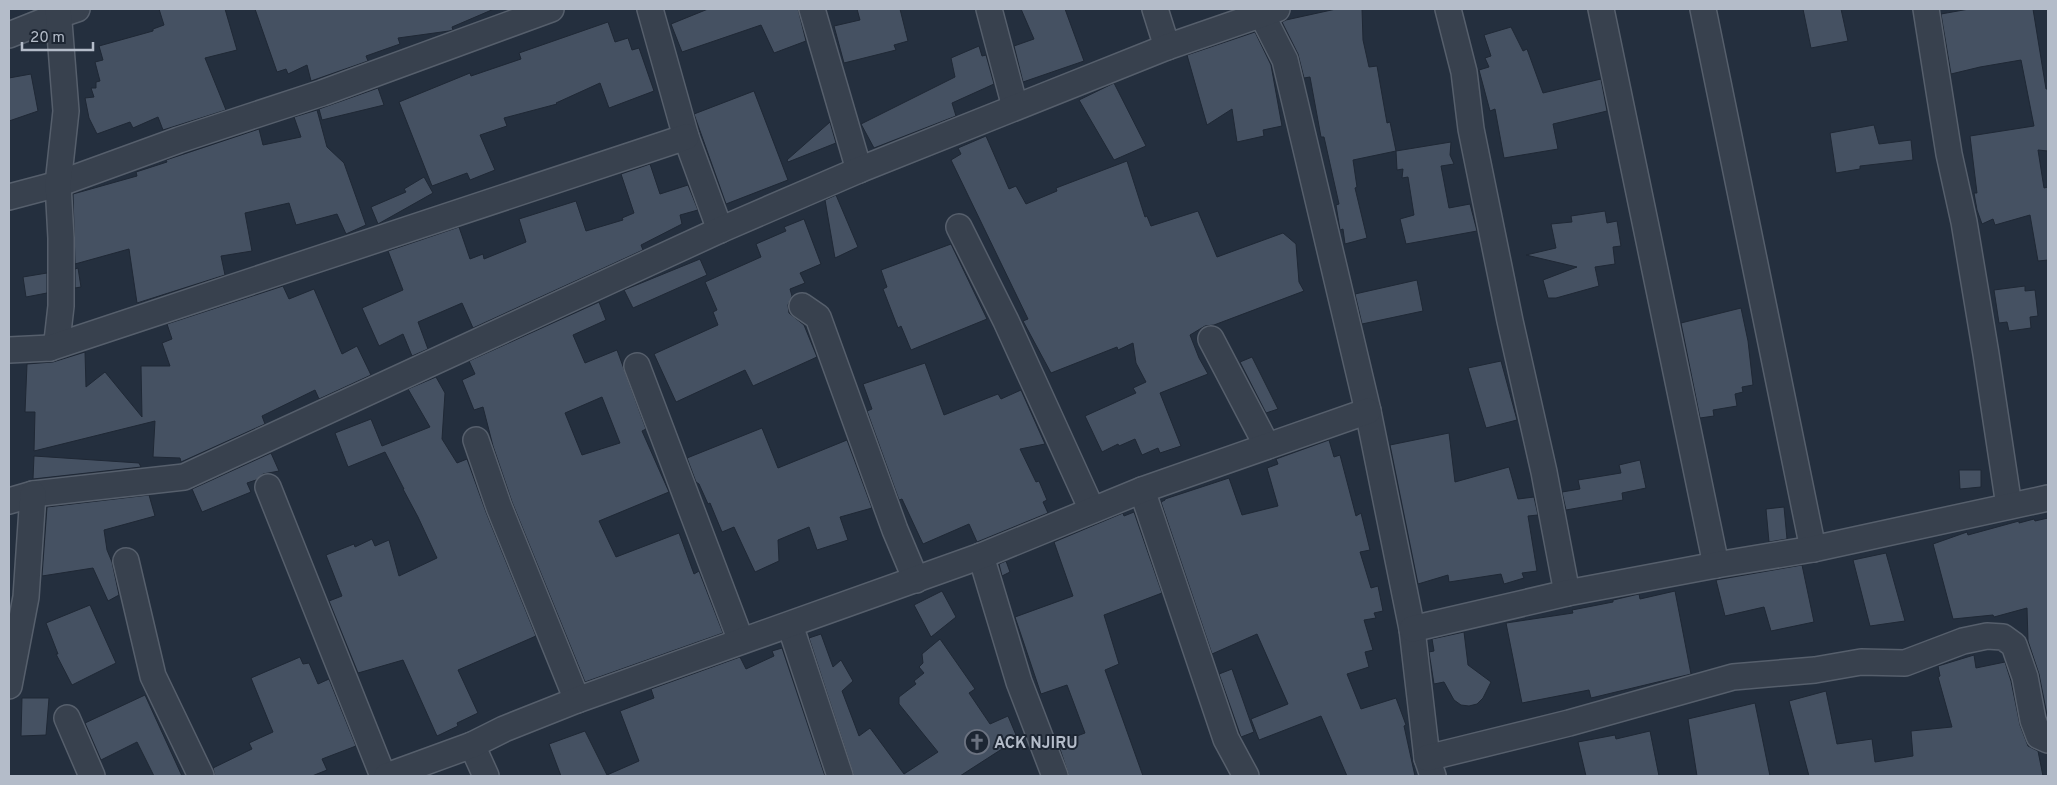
<svg xmlns="http://www.w3.org/2000/svg" width="2057" height="785" font-family="Overpass,sans-serif">
	<style>
		.building { fill: #455162; stroke: #1f2835; fill-rule: evenodd }
		.lines { fill: none; stroke-linecap: round; stroke-linejoin: round }
		.street-casing { stroke: #565f6c; stroke-width: 28 }
		.street { stroke: #38414e; stroke-width: 25 }
		.labels { text-anchor: middle; stroke-width: 4; stroke-linejoin: round; paint-order: stroke }
		.poi-label { font-size: 16px; font-weight: bold; fill: #b4bcc9; stroke: #1d2633; text-anchor: start }
	</style>
	<rect width="100%" height="100%" fill="#242f3e"/>
	<!-- building -->
	<g class="building">
		<polygon points="159,9 225,9 237,50 205,58 226,110 163,130 158,117 133,128 130,122 97,134 89,118 85,98 94,97 91,88 96,88 96,82 100,81 95,62 103,60 99,46 153,31 153,29 164,25"/>
		<polygon points="255,9 494,9 452,27 453,30 449,31 398,38 400,44 366,56 368,61 311,81 307,65 288,74 286,69 277,72"/>
		<polygon points="708,9 798,9 806,41 774,53 761,25 682,52 671,24"/>
		<polygon points="857,9 900,9 908,41 894,45 896,50 844,63 834,26 860,20"/>
		<polygon points="1021,9 1065,9 1084,61 1023,82 1014,46 1034,39"/>
		<polygon points="1336,9 1362,9 1363,40 1369,67 1377,66 1387,123 1390,122 1396,151 1353,160 1357,187 1355,188 1367,238 1345,244 1343,229 1340,230 1336,205 1339,204 1324,137 1321,137 1310,77 1304,78 1298,54 1282,22 1286,20"/>
		<polygon points="1803,9 1841,9 1848,41 1811,48"/>
		<polygon points="1969,9 2033,9 2046,89 2048,89 2048,151 2038,150 2044,188 2048,187 2048,260 2038,261 2030,215 1995,225 1993,219 1982,224 1977,210 1974,193 1977,193 1970,136 2034,126 2021,60 1980,67 1951,74 1941,14"/>
		<polygon points="608,22 615,42 628,38 632,50 639,48 654,91 609,108 600,83 556,103 557,104 504,118 507,126 480,135 495,170 470,180 467,173 432,186 399,102 470,73 471,76 521,59 519,53"/>
		<polygon points="1511,27 1523,51 1527,49 1543,93 1601,79 1607,111 1553,124 1558,149 1504,158 1495,109 1490,111 1479,70 1489,67 1485,58 1491,56 1484,35"/>
		<polygon points="1255,32 1271,65 1282,126 1263,130 1264,136 1237,142 1232,109 1207,125 1187,55"/>
		<polygon points="979,46 982,56 986,55 994,84 952,103 956,116 874,148 861,124 955,77 951,58"/>
		<polygon points="31,74 38,111 9,121 9,78"/>
		<polygon points="1114,83 1146,146 1114,160 1079,100"/>
		<polygon points="378,88 384,105 322,120 319,109"/>
		<polygon points="754,91 788,180 726,204 694,114"/>
		<polygon points="317,110 327,147 344,163 366,225 346,234 337,214 296,225 289,203 245,213 252,251 221,256 225,275 137,303 129,249 75,264 73,194 137,176 136,172 167,162 166,160 259,129 263,145 301,137 294,117"/>
		<polygon points="830,122 836,143 788,162 787,160"/>
		<polygon points="1874,125 1879,144 1911,140 1913,160 1860,166 1860,169 1836,173 1830,133"/>
		<polygon points="986,136 1009,189 1016,186 1026,204 1057,191 1056,188 1127,161 1145,217 1147,216 1151,226 1198,211 1217,257 1283,233 1296,244 1299,282 1304,291 1214,325 1205,326 1190,335 1199,358 1208,374 1160,393 1181,446 1160,453 1158,448 1142,455 1135,439 1119,446 1118,444 1102,452 1085,416 1136,393 1133,388 1146,382 1136,363 1133,343 1118,350 1117,347 1051,373 1023,321 1028,319 951,160 961,154 958,148"/>
		<polygon points="1451,142 1450,155 1454,164 1441,166 1449,208 1470,204 1477,231 1406,244 1400,219 1414,215 1408,177 1402,178 1403,169 1397,170 1396,151"/>
		<polygon points="650,164 660,194 688,185 698,210 680,215 682,224 641,245 643,250 473,328 462,303 418,322 428,349 412,356 403,334 379,346 362,308 403,290 388,251 459,227 470,259 483,254 484,259 526,242 519,219 576,201 586,231 623,220 622,218 634,213 621,174"/>
		<polygon points="424,177 433,193 378,224 371,207 406,192 404,189"/>
		<polygon points="836,195 858,247 835,258 825,200"/>
		<polygon points="1605,211 1607,223 1617,221 1621,246 1613,247 1615,264 1595,267 1599,286 1556,298 1548,298 1543,280 1577,267 1526,255 1556,248 1551,224 1572,222 1571,216"/>
		<polygon points="804,219 821,264 800,273 805,283 790,289 792,296 788,305 789,313 804,325 817,357 753,386 745,370 676,402 654,354 718,325 713,312 717,310 705,282 761,257 756,244 786,231 784,227"/>
		<polygon points="951,244 987,319 911,350 901,326 898,328 883,289 887,287 881,270"/>
		<polygon points="700,259 707,275 633,308 624,290"/>
		<polygon points="78,268 81,287 75,288 75,269"/>
		<polygon points="47,273 47,293 26,297 23,277"/>
		<polygon points="1417,280 1423,311 1362,324 1355,294"/>
		<polygon points="283,286 289,299 314,289 342,354 357,346 371,375 319,399 315,390 262,416 265,424 181,462 180,458 153,457 155,421 34,451 35,412 25,412 27,364 53,362 85,352 86,387 105,372 142,417 141,366 170,366 162,343 172,339 167,324"/>
		<polygon points="2025,286 2025,291 2035,290 2038,316 2030,317 2031,328 2009,331 2007,322 1999,323 1994,290"/>
		<path d="M599,302L606,320L573,335L585,363L617,350L646,429L642,431L669,492L599,521L616,557L679,533L694,574L699,571L723,633L585,682L512,502L493,446L483,407L474,410L462,380L475,374L469,361ZM602,397L620,443L582,455L565,413Z"/>
		<polygon points="1741,308 1748,341 1753,385 1742,387 1743,392 1735,394 1737,406 1713,410 1714,416 1700,418 1681,323"/>
		<polygon points="1252,357 1278,409 1266,413 1240,362"/>
		<polygon points="1501,361 1517,420 1486,428 1468,368"/>
		<polygon points="925,363 944,415 998,394 1001,399 1021,390 1045,444 1020,449 1036,482 1039,481 1047,500 1043,502 1048,513 977,542 969,524 923,544 902,499 899,500 867,411 872,409 863,384"/>
		<polygon points="436,377 445,393 442,439 457,463 467,459 486,512 536,636 458,670 478,713 457,723 458,726 437,736 403,660 358,673 329,601 342,596 326,555 354,544 355,547 372,539 375,546 389,540 399,576 437,558 418,517 403,489 404,489 385,452 348,467 335,433 371,419 382,446 430,427 408,389"/>
		<polygon points="762,428 778,468 847,440 872,508 840,517 848,540 817,550 809,527 778,540 779,561 755,572 734,527 722,532 710,503 708,504 699,484 696,482 687,458"/>
		<polygon points="1449,433 1455,482 1509,467 1518,499 1534,497 1538,515 1528,516 1537,571 1522,573 1524,578 1504,584 1501,574 1449,582 1448,575 1418,584 1390,445"/>
		<polygon points="1329,440 1334,457 1340,455 1356,516 1361,513 1370,550 1360,552 1371,588 1378,586 1383,611 1374,613 1376,618 1364,620 1373,650 1365,652 1369,667 1347,674 1361,709 1396,698 1406,725 1404,726 1415,776 1347,776 1321,716 1259,740 1251,719 1288,704 1257,634 1212,654 1161,502 1165,500 1165,499 1229,478 1242,515 1278,506 1267,468 1278,464 1276,459"/>
		<polygon points="271,453 279,471 263,474 256,480 247,483 251,492 202,512 192,489"/>
		<polygon points="34,456 139,463 141,467 33,479"/>
		<polygon points="1640,460 1646,488 1622,493 1623,500 1566,510 1562,492 1580,489 1578,480 1621,473 1619,465"/>
		<polygon points="1959,470 1981,470 1981,487 1960,489"/>
		<polygon points="149,495 155,516 104,530 107,550 112,562 119,595 108,601 93,568 42,576 47,507"/>
		<polygon points="1784,507 1787,539 1769,542 1766,509"/>
		<polygon points="1134,512 1162,593 1104,615 1119,664 1105,670 1143,776 1069,776 1058,743 1085,733 1067,685 1041,694 1015,617 1073,596 1054,542 1123,513 1124,516"/>
		<polygon points="2048,518 2048,720 2039,674 2028,641 2027,608 1994,617 1993,615 1953,619 1933,544 1967,532 1968,535 2019,521 2019,523 2034,519 2035,521"/>
		<polygon points="1886,553 1905,621 1870,626 1853,560"/>
		<polygon points="1006,561 1010,572 1002,576 999,564"/>
		<polygon points="1802,565 1814,622 1771,631 1764,607 1725,616 1716,580"/>
		<polygon points="942,591 956,617 931,637 914,605"/>
		<polygon points="1675,591 1691,674 1591,698 1589,690 1522,703 1506,623 1573,613 1572,610 1613,602 1613,600 1639,594 1640,599"/>
		<polygon points="90,605 116,663 72,685 56,654 58,654 46,623"/>
		<polygon points="1464,632 1468,665 1491,682 1483,698 1477,704 1469,706 1461,705 1454,700 1444,682 1434,684 1429,652 1434,651 1432,639"/>
		<polygon points="821,634 833,667 841,660 853,681 842,691 859,736 870,728 904,774 938,752 899,704 899,697 916,684 914,681 924,673 919,667 923,663 922,654 940,639 975,689 969,693 990,724 1008,716 1016,735 1002,741 1005,747 960,776 854,776 809,638"/>
		<polygon points="782,648 825,776 561,776 549,744 585,731 607,775 639,761 620,711 654,698 651,689 740,657 746,669 774,656 772,651"/>
		<polygon points="1974,655 1976,668 2005,662 2011,681 2020,725 2028,746 2038,751 2043,776 1809,776 1789,701 1826,691 1837,744 1872,739 1875,762 1913,756 1911,731 1952,727 1938,677 1940,676 1938,666"/>
		<polygon points="300,657 303,664 309,663 318,684 329,679 356,746 322,759 327,770 312,776 215,776 213,768 252,749 249,743 273,732 251,678"/>
		<polygon points="1232,669 1254,732 1241,737 1219,674"/>
		<polygon points="145,695 182,776 154,776 137,742 101,760 85,723"/>
		<polygon points="22,698 49,698 46,735 21,736"/>
		<polygon points="1755,703 1770,776 1697,776 1688,719"/>
		<polygon points="1650,731 1659,776 1586,776 1578,742 1615,735 1616,739"/>
	</g>
	<g class="lines">
		<defs>
			<g id="street">
				<polyline points="650,9 686,137 720,230"/>
				<polyline points="812,9 859,170"/>
				<polyline points="989,9 1015,107"/>
				<polyline points="1155,9 1167,47"/>
				<polyline points="1259,9 1285,60 1368,411 1412,629 1427,758 1433,776"/>
				<polyline points="1448,9 1464,72 1471,129 1510,321 1544,472 1567,593"/>
				<polyline points="1601,9 1716,565"/>
				<polyline points="1703,9 1813,549"/>
				<polyline points="1926,9 1949,154 1964,222 1986,354 2009,506"/>
				<polyline points="9,35 59,15 77,9"/>
				<polyline points="9,197 58,184 179,140 322,93 551,9"/>
				<polyline points="959,227 1006,321 1092,510"/>
				<polyline points="802,306 818,317 895,530 916,580"/>
				<polyline points="1211,339 1267,446"/>
				<polyline points="50,348 57,341 61,306 61,238 58,184 66,111 58,9"/>
				<polyline points="9,350 50,348 686,137"/>
				<polyline points="637,366 741,641"/>
				<polyline points="476,440 499,507 577,700"/>
				<polyline points="268,487 383,776"/>
				<polyline points="1142,490 1226,739 1246,776"/>
				<polyline points="9,501 33,494 184,477 720,230 859,170 1167,47 1277,9"/>
				<polyline points="981,556 1019,682 1055,776"/>
				<polyline points="126,561 153,676 201,776"/>
				<polyline points="790,625 840,776"/>
				<polyline points="1412,629 1567,593 1716,565 1813,549 2048,498"/>
				<polyline points="9,686 26,597 33,494"/>
				<polyline points="67,718 92,776"/>
				<polyline points="472,745 486,776"/>
				<polyline points="1427,758 1569,723 1733,677 1815,670 1861,662 1905,663 1963,641 1987,636 2003,637 2014,645 2025,677 2033,720 2039,736 2048,740"/>
				<polyline points="387,776 472,745 504,729 577,700 981,556 1142,490 1368,411"/>
			</g>
		</defs>
		<!-- street casing -->
		<use href="#street" class="street-casing"/>
		<!-- street -->
		<use href="#street" class="street"/>
	</g>
	<!-- icons -->
	<defs>
		<symbol id="church-ring" viewBox="-11 -11 22 22"><circle r="9.5" fill="#1d2633" stroke="#6b7280" stroke-width="1.5"/><path d="M-1.2-6h2.4v3.5h3.3v2.4h-3.3V6h-2.4V-.1h-3.3v-2.4h3.3Z" fill="#6b7280"/></symbol>
	</defs>
	<g fill-rule="evenodd">
		<use href="#church-ring" x="963" y="728" width="28" height="28"/>
	</g>
	<g class="labels">
		<!-- poi labels -->
		<g class="poi-label">
			<text x="994" y="748">ACK NJIRU</text>
		</g>
	</g>
	<!-- border -->
	<rect width="2057" height="785" fill="none" stroke="#b4bcc9" stroke-width="20"/>
	<!-- scale -->
	<path d="M22 42v8h71v-8" fill="none" stroke="#b4bcc9" stroke-width="2.5"/>
	<text x="30" y="42" font-size="15" fill="#b4bcc9" stroke="#1d2633" stroke-width="4" paint-order="stroke">20 m</text>
</svg>
